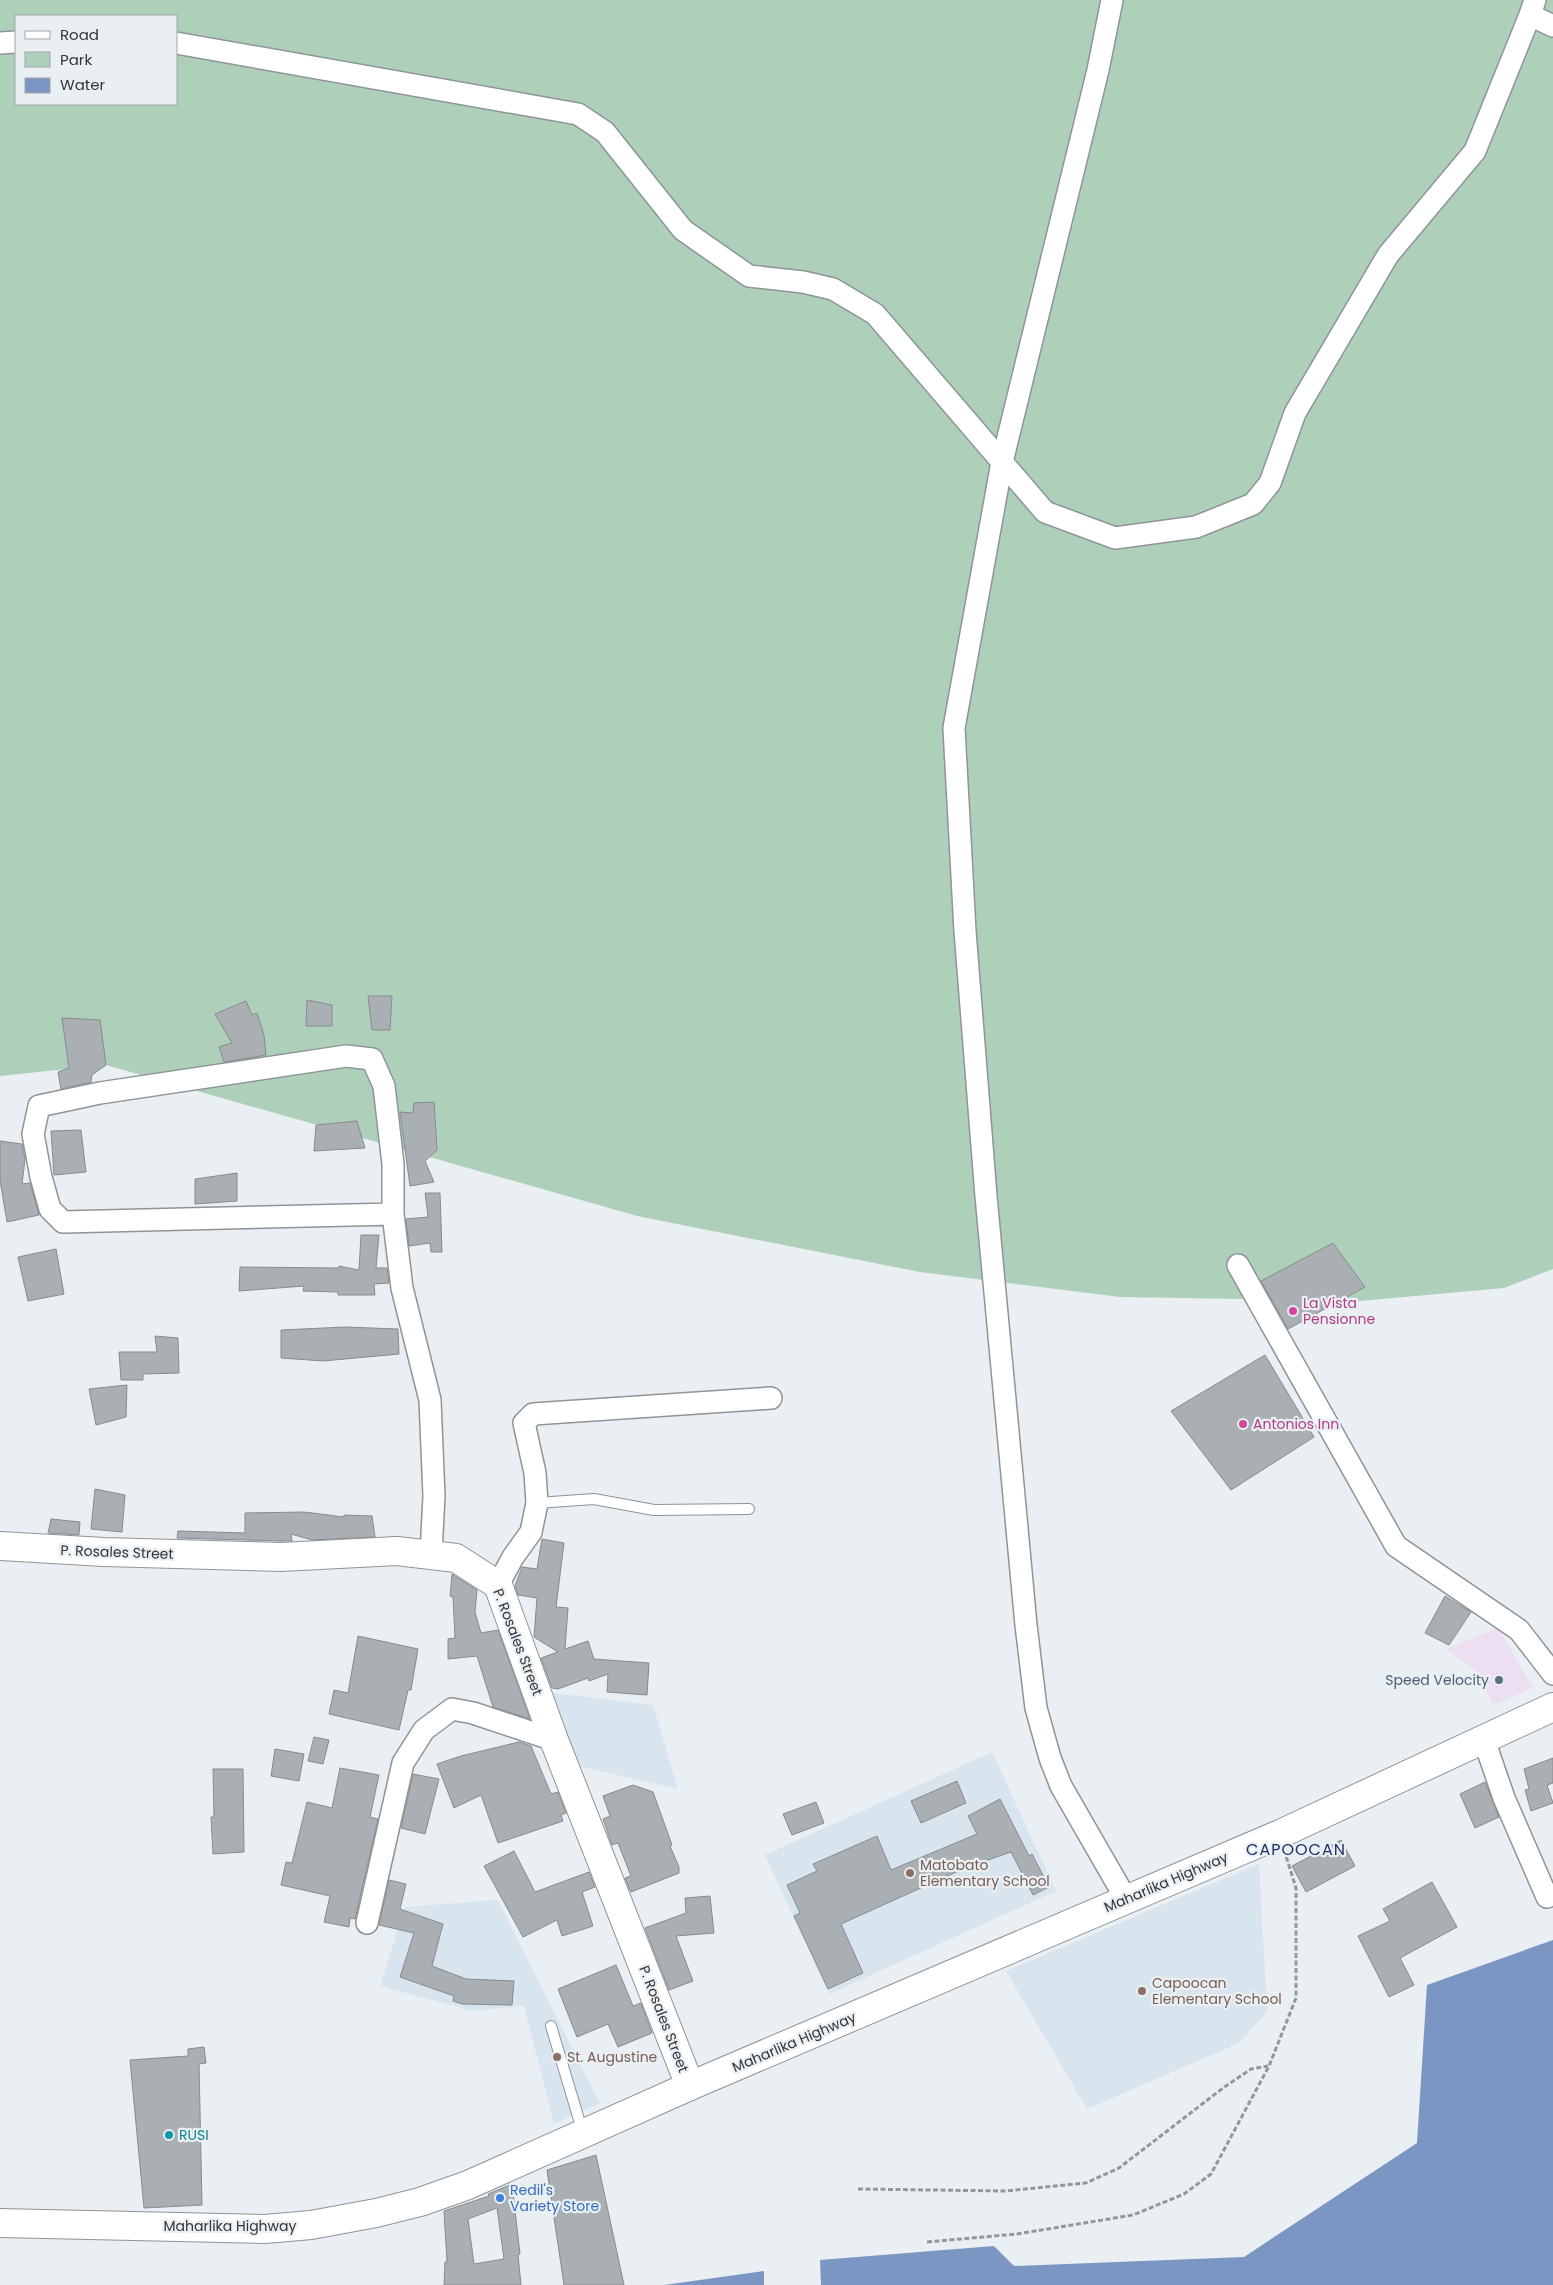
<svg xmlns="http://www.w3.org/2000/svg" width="1553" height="2285" font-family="Poppins,sans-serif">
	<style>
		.commercial { fill: #eddef1 }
		.built { fill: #d8e4ee }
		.green { fill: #aed0bb; fill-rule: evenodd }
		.water { fill: #7b96c2 }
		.building { fill: #a9afb3; stroke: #868b8f; fill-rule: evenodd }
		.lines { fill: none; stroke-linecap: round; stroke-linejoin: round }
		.lane-casing { stroke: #8e9498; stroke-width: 12 }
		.street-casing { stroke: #8e9498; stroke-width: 24 }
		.secondary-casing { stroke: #8e9498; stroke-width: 30 }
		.path { stroke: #93979a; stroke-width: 3; stroke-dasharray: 5 2.5; stroke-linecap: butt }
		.lane { stroke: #fff; stroke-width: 10 }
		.street { stroke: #fff; stroke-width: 21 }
		.secondary { stroke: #fff; stroke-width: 28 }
		.hotel-dot { fill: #d1479c; stroke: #e9eff3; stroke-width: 2 }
		.service-dot { fill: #5c6f8a; stroke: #e9eff3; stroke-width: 2 }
		.education-dot { fill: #8d6e63; stroke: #e9eff3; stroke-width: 2 }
		.culture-dot { fill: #0f9aa8; stroke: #e9eff3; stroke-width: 2 }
		.shop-dot { fill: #3f7fe0; stroke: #e9eff3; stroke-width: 2 }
		.labels { text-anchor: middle; stroke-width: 4.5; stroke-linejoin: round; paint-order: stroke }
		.hotel-label { font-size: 14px; fill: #b23c85; stroke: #e9eff3; text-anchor: start }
		.street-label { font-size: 14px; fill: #333537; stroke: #e9eff3 }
		.service-label { font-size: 14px; fill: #4e5e75; stroke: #e9eff3; text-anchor: end }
		.education-label { font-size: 14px; fill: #785e54; stroke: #e9eff3; text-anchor: start }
		.culture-label { font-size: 14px; fill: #0d838f; stroke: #e9eff3; text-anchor: start }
		.shop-label { font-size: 14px; fill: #366cbe; stroke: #e9eff3; text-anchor: start }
		.quarter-label { font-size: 16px; letter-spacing: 1px; fill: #212e66; stroke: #e9eff3 }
	</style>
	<rect width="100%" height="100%" fill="#e9eff3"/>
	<!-- commercial -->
	<polygon class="commercial" points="1498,1628 1533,1688 1493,1705 1476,1671 1446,1649"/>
	<!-- built -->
	<g class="built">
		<polygon points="544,1692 653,1705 678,1789 570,1764"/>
		<polygon points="992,1752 1056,1891 829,1994 765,1855"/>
		<polygon points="1259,1864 1267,2011 1239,2043 1087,2109 1006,1971"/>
		<polygon points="498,1900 600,2103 554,2124 524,2006 473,2011 380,1986 405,1907"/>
	</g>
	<!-- green -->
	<path class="green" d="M0,0H1553V1269L1504,1288L1360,1301L1120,1297L920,1272L637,1216L106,1065L0,1076ZM16,16H176V104H16Z"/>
	<!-- water -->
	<g class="water">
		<polygon points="1553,1940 1553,2285 821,2285 820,2260 994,2246 1014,2266 1244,2257 1417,2143 1427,1985"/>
		<polygon points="764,2271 764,2285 664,2285"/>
	</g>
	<!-- building -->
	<g class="building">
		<polygon points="368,996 392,996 390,1030 372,1030"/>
		<polygon points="307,1000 332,1005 332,1026 306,1026"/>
		<polygon points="246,1001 252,1015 257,1013 264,1035 266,1055 224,1062 219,1047 232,1043 215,1014"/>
		<polygon points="62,1018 100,1020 106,1065 92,1075 91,1082 61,1089 58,1072 69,1068"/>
		<polygon points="434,1102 437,1150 425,1161 434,1182 410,1186 400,1112 413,1113 414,1103"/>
		<polygon points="357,1121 365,1148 314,1151 316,1125"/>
		<polygon points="81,1130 86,1172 54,1175 51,1131"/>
		<polygon points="0,1141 22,1144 25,1159 22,1184 30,1183 39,1215 7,1222 0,1180"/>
		<polygon points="237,1173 237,1201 195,1204 195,1179"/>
		<polygon points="425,1193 440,1193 442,1252 431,1252 430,1243 409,1246 406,1219 428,1217"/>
		<polygon points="361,1235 379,1235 376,1268 387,1268 389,1283 374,1284 375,1295 338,1295 338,1292 303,1291 304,1286 239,1291 240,1267 339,1268 339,1266 359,1270"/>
		<polygon points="1333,1243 1365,1287 1288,1329 1261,1281"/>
		<polygon points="56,1249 64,1294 28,1301 18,1257"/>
		<polygon points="345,1327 398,1329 399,1354 323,1361 281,1358 281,1330"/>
		<polygon points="155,1336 178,1338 179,1373 143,1374 143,1380 121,1380 119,1352 157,1352"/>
		<polygon points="1265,1355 1314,1437 1231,1490 1171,1411"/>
		<polygon points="127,1385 126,1417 96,1425 89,1389"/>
		<polygon points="95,1489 125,1495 122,1532 91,1529"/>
		<polygon points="304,1512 344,1517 344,1515 372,1516 375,1537 312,1540 291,1534 292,1541 281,1541 177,1538 178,1531 245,1533 245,1513"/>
		<polygon points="51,1519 80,1522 79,1535 48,1533"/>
		<polygon points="542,1539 564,1543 556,1607 568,1608 565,1649 588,1641 594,1659 649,1663 647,1695 607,1692 608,1674 589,1681 588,1678 558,1689 552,1688 541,1658 558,1652 534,1637 537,1598 518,1595 515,1586 522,1567 537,1569"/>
		<polygon points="452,1574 477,1590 475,1612 481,1633 498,1630 530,1719 493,1707 477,1656 448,1659 448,1639 455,1638 453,1597 450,1596"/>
		<polygon points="1445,1596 1471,1612 1449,1645 1425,1633"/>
		<polygon points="358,1636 418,1649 411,1690 408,1690 399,1730 329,1714 334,1690 348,1693"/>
		<polygon points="314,1737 329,1740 323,1764 308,1761"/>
		<polygon points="519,1742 531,1746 551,1794 558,1792 566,1813 561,1815 563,1821 498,1843 481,1795 454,1808 437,1764 461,1756"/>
		<polygon points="275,1749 304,1754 299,1781 271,1776"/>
		<polygon points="1553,1758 1553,1783 1547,1785 1553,1803 1531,1811 1525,1790 1529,1789 1524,1769"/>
		<polygon points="340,1768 379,1775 370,1817 378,1819 355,1919 350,1918 349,1927 324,1922 330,1896 281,1885 286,1862 292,1863 307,1802 332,1808"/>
		<polygon points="213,1769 243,1769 244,1852 213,1854 211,1817 214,1817"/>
		<polygon points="413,1774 439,1779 425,1834 401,1828"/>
		<polygon points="957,1781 966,1803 921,1823 911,1801"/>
		<polygon points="1485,1782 1499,1817 1475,1828 1460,1794"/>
		<polygon points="633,1785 653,1792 672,1845 670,1846 679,1867 679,1873 631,1892 625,1878 631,1876 618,1843 612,1845 603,1819 610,1816 603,1796"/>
		<polygon points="1000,1799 1029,1856 1032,1854 1049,1887 1033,1895 1011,1852 965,1868 841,1924 863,1973 828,1989 794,1916 800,1913 787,1885 817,1871 813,1864 877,1836 891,1870 977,1834 968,1816"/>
		<polygon points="816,1802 824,1823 792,1835 783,1814"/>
		<polygon points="1341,1840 1355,1866 1306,1892 1292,1866"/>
		<polygon points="514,1851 535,1892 589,1872 595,1887 582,1892 593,1926 562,1936 557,1920 523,1937 484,1866"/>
		<polygon points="389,1880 406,1884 400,1909 443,1924 432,1966 466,1979 514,1981 512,2005 462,2004 453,2001 454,1996 400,1977 414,1933 379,1925"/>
		<polygon points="1432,1882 1457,1927 1400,1958 1414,1985 1389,1997 1358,1936 1390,1921 1383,1909"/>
		<polygon points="710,1896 714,1933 676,1936 693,1981 669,1990 645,1928 686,1913 685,1898"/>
		<polygon points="616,1965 633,2006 641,2003 652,2033 618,2047 608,2024 577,2037 558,1989"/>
		<polygon points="204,2047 206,2063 199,2064 202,2205 144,2208 130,2060 188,2056 188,2049"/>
		<polygon points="596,2155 624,2285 564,2285 547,2170"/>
		<path d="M512,2184L520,2254L518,2255L521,2285H444L445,2262H447L444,2211L489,2196L488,2194ZM497,2208L504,2259L474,2264L468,2219Z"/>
	</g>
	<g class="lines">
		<defs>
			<g id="lane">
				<polyline points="537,1503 594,1499 654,1510 749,1509"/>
				<polyline points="551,2026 583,2133"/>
			</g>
			<g id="street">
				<polyline points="1112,0 1098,70 1002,462 954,728 965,931 986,1196 1026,1625 1036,1708 1050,1758 1061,1786 1126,1899"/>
				<polyline points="1535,0 1530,15 1553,26"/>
				<polyline points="0,43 16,42"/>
				<polyline points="176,43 578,114 605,132 683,230 749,276 803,282 833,289 875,314 1045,512 1115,538 1196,527 1253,504 1270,483 1295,413 1388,255 1475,151 1530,15"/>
				<polyline points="393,1214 63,1222 50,1209 41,1177 33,1134 39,1106 100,1093 346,1056 372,1059 384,1086 393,1164 393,1214 402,1288 430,1400 434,1496 431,1553"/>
				<polyline points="1238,1265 1396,1546 1519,1630 1553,1674"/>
				<polyline points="498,1585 513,1557 531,1532 537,1503 535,1473 524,1423 533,1414 771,1398"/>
				<polyline points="1484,1740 1504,1798 1547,1897"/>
				<polyline points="367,1923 403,1763 424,1730 452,1709 473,1713 554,1740"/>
			</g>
			<g id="secondary">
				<polyline points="0,1546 104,1552 281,1557 397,1551 456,1558 498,1585 554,1740 690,2086"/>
				<polyline points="0,2223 265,2229 311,2225 376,2213 420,2202 468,2185 690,2086 1280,1834 1553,1707"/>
			</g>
		</defs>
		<!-- lane casing -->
		<use href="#lane" class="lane-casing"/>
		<!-- street casing -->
		<use href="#street" class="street-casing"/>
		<!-- secondary casing -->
		<use href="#secondary" class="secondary-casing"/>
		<!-- path -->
		<g class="path">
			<polyline points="858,2189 1006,2191 1086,2183 1119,2168 1223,2088 1251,2069 1268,2066"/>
			<polyline points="927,2242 1017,2234 1133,2215 1184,2194 1211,2174 1269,2066 1296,1998 1296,1888 1286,1856"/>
		</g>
		<!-- lane -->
		<use href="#lane" class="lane"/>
		<!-- street -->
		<use href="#street" class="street"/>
		<!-- secondary -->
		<use href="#secondary" class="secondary"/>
	</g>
	<!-- markers -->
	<g class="hotel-dot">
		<circle cx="1293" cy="1311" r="5"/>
		<circle cx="1243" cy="1424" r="5"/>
	</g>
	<circle class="service-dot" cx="1499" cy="1680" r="5"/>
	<g class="education-dot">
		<circle cx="910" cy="1873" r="5"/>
		<circle cx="1142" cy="1991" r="5"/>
		<circle cx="557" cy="2057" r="5"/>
	</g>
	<circle class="culture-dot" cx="169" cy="2135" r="5"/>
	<circle class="shop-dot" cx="500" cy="2198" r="5"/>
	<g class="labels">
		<!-- hotel labels -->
		<g class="hotel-label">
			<text x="1303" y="1308">La Vista<tspan x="1303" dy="16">Pensionne</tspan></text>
			<text x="1253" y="1429">Antonios Inn</text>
		</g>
		<!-- street labels -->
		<g class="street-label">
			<text transform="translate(117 1552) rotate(2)" y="5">P. Rosales Street</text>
			<text transform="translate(518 1642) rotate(69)" y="5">P. Rosales Street</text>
			<text transform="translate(1166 1882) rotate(-23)" y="5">Maharlika Highway</text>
			<text transform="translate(664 2019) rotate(69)" y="5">P. Rosales Street</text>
			<text transform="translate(794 2042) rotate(-23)" y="5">Maharlika Highway</text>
			<text x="230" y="2231">Maharlika Highway</text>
		</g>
		<!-- service labels -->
		<g class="service-label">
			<text x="1489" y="1685">Speed Velocity</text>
		</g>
		<!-- education labels -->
		<g class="education-label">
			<text x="920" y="1870">Matobato<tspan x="920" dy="16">Elementary School</tspan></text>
			<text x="1152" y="1988">Capoocan<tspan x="1152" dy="16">Elementary School</tspan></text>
			<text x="567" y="2062">St. Augustine</text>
		</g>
		<!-- culture labels -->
		<g class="culture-label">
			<text x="179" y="2140">RUSI</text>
		</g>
		<!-- shop labels -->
		<g class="shop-label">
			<text x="510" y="2195">Redil's<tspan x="510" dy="16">Variety Store</tspan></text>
		</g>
		<!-- quarter labels -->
		<g class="quarter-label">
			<text x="1296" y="1855">CAPOOCAN</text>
		</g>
	</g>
	<!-- legend -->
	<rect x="15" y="15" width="162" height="90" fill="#e9eff3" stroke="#a0a5a8"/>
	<rect x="25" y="31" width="25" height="8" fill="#ffffff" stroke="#a0a5a8"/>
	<text x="60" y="40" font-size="15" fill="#333537">Road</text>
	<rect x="25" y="52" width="25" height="15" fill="#aed0bb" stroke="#a0a5a8"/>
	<text x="60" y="65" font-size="15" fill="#333537">Park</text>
	<rect x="25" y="78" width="25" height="15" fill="#7b96c2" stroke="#a0a5a8"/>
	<text x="60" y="90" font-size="15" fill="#333537">Water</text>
</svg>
